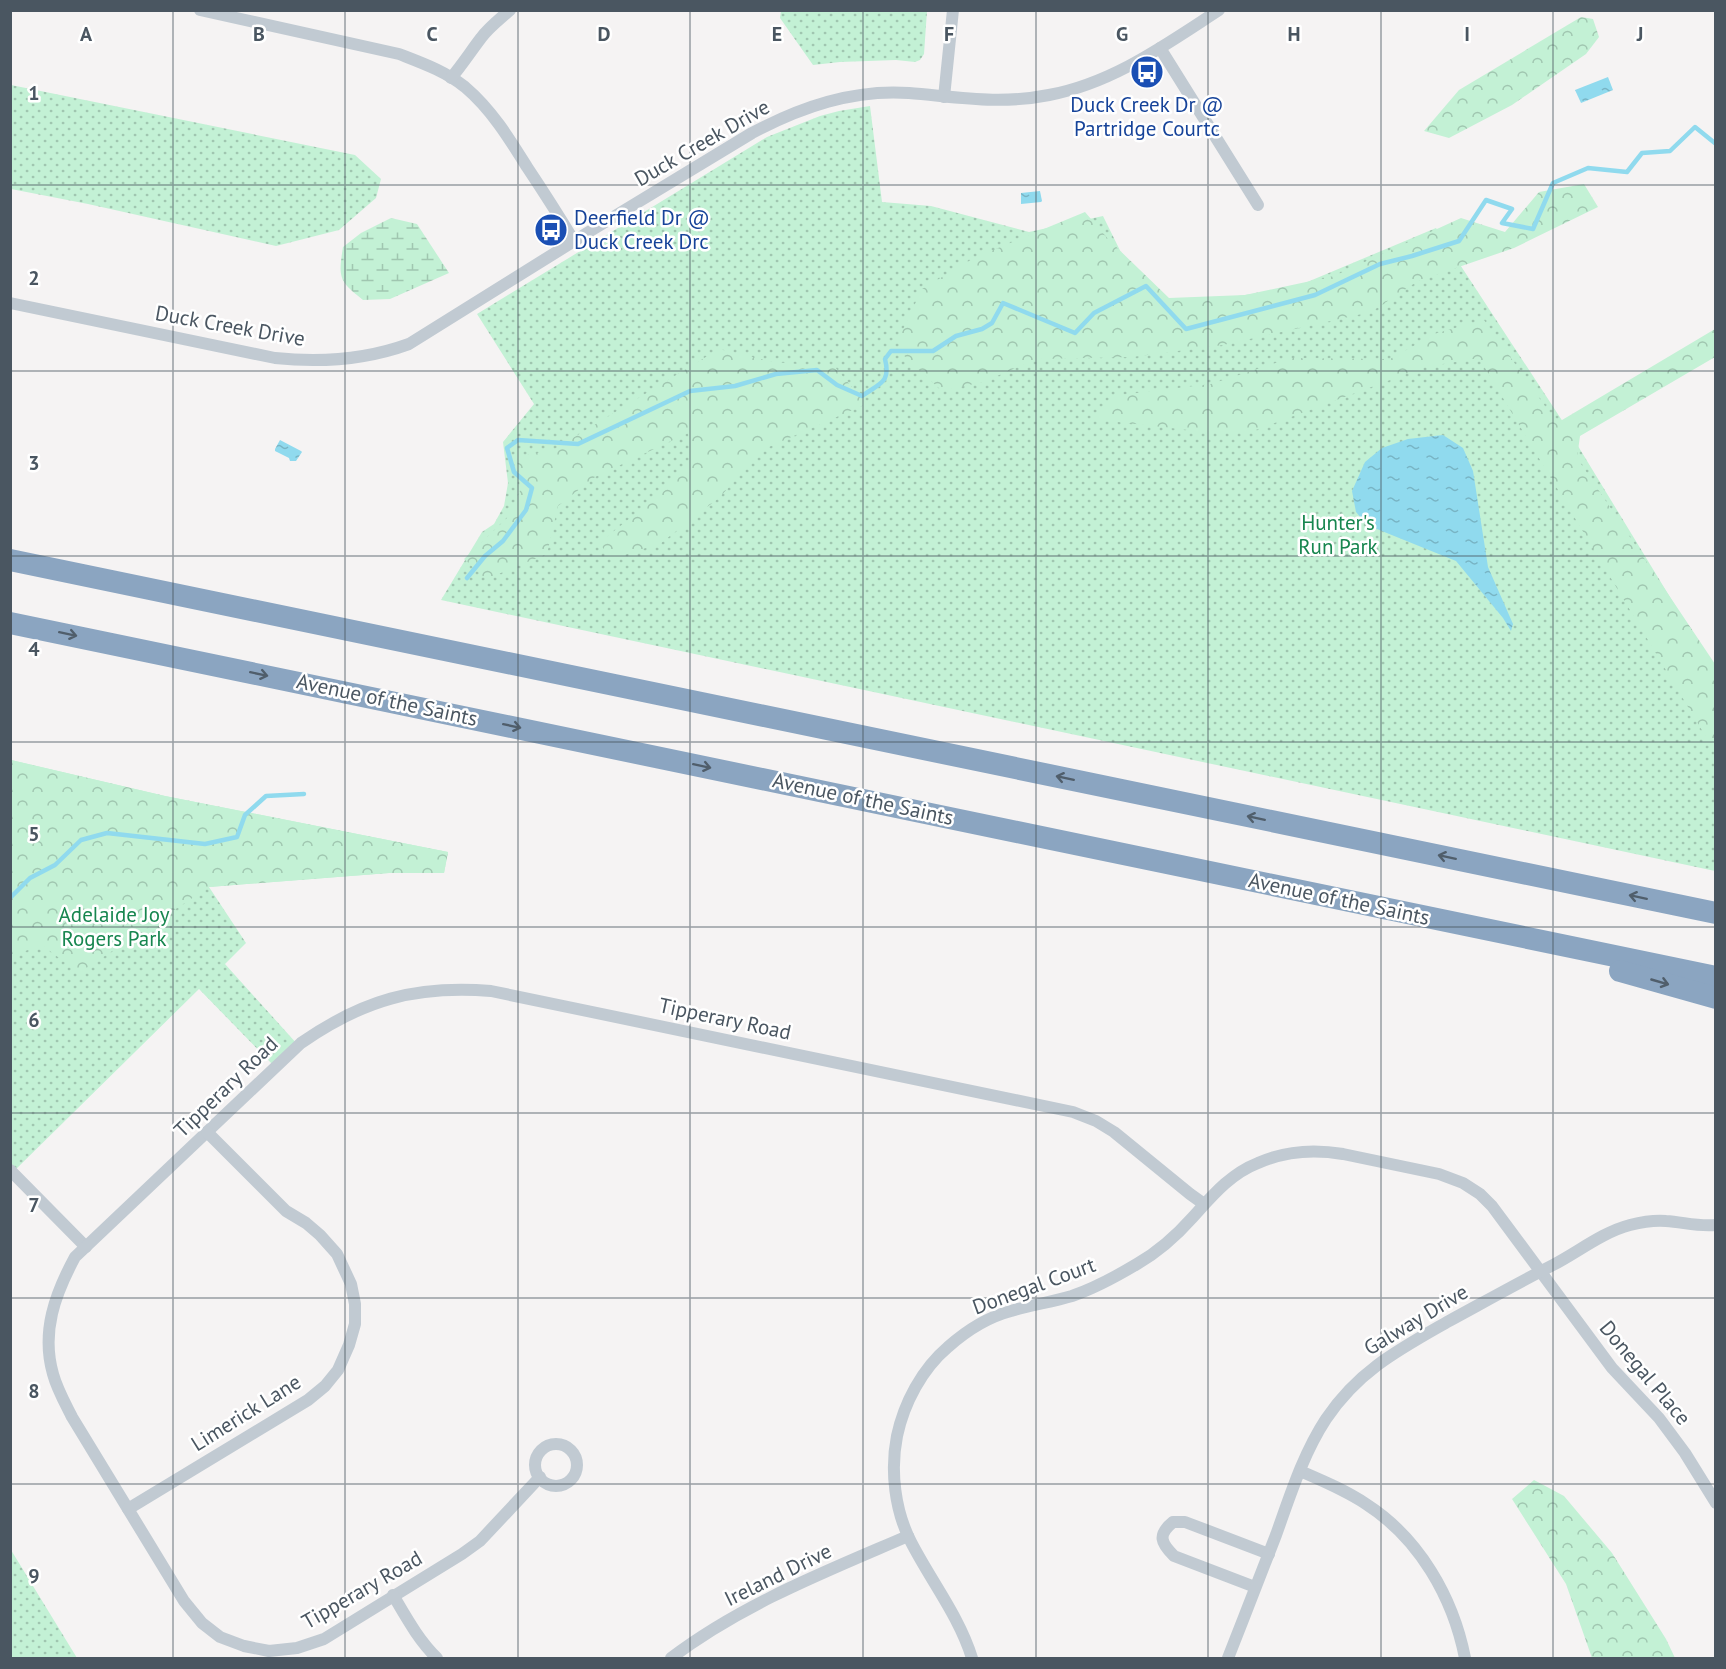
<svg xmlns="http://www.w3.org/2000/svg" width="1726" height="1669" font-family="'PT Sans',sans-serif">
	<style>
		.green { fill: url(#green-dots) }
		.forest { fill: url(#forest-crowns) }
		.wetland { fill: url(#wetland-marsh) }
		.water { fill: url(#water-ripples) }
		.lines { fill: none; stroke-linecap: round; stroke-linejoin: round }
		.stream { stroke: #90daee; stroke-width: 4.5 }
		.street { stroke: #c1cad2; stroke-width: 12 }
		.highway { stroke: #8ba5c1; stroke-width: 22 }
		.oneway { stroke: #505e6b }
		.grid { fill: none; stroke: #4a5661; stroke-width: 1.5; stroke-opacity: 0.55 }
		.labels { text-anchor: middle; stroke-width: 5; stroke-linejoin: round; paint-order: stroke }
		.transit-label { font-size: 21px; fill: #164399; stroke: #fff }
		.street-label { font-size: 21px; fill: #4a5661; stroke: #fff }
		.park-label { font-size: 21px; fill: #17864f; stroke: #fff }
		.grid-label { font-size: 20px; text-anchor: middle; font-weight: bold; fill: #4a5661; stroke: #fff; stroke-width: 5; stroke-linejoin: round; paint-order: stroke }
	</style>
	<defs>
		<pattern id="green-dots" width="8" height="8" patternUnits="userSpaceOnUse" patternTransform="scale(1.5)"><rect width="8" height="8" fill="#c3f1d5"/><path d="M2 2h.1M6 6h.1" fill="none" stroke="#a0c6b0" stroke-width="1.8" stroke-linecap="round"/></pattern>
		<pattern id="forest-crowns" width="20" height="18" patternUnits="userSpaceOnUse" patternTransform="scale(1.5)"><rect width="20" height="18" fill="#c3f1d5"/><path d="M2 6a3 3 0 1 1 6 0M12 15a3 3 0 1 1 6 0" fill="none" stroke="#a0c6b0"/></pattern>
		<pattern id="wetland-marsh" width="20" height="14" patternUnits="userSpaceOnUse" patternTransform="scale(1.5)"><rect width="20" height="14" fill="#c3f1d5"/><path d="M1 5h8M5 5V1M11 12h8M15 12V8" fill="none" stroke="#a0c6b0"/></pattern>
		<pattern id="water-ripples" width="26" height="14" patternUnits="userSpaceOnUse" patternTransform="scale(1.5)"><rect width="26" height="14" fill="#90daee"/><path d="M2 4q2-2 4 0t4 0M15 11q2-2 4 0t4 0" fill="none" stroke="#78b4c4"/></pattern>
	</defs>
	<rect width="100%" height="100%" fill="#f5f3f3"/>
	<!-- green -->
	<g class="green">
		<polygon points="781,11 927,11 924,54 920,60 915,62 896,60 840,62 813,65 780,18"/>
		<polygon points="11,85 355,155 381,179 376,198 339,230 276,246 88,204 11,189"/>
		<polygon points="870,106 882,202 931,206 1029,232 1103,216 1149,309 1293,288 1436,228 1567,428 1715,671 1715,871 441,600 482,532 494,524 504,506 508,483 503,442 534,404 477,314 767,137 820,116 839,111"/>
		<polygon points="11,760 165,796 448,852 444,873 389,873 209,887 246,943 225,964 298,1045 275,1067 199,989 11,1174"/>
		<polygon points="10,1550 11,1550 77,1658 11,1658"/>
	</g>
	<!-- forest -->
	<g class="forest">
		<polygon points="1581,17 1593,19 1599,37 1586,54 1512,105 1449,138 1424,131 1459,90"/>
		<polygon points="1584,184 1598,207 1514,248 1418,281 1371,312 1223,345 1132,357 1037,359 983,382 942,391 905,357 898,340 922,289 974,258 1085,212 1109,240 1169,298 1245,295 1334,276 1461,218 1505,232 1539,192"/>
		<polygon points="1484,320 1557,423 1715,329 1715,357 1580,436 1577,458 1715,664 1715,752 1479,358 1425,367 1253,431 1197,431 1092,419 1112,396 1211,384 1291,358 1390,359 1437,333"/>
		<polygon points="719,349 773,362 835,367 866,404 762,450 720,497 661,543 612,559 599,543 664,491 692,463 688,433 595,477 558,506 547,554 486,579 464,559 507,518 520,491 517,457 553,450"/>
		<polygon points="11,760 165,796 448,852 444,873 389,873 209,887 79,973 42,945 11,956"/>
		<polygon points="1534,1480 1564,1496 1612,1553 1666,1639 1675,1658 1592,1658 1566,1584 1512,1499"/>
	</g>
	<!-- wetland -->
	<path class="wetland" d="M391,218L417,224L449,273L390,299L363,300C339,281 338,278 343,247L361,233Z"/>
	<!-- water -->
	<g class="water">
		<polygon points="1608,77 1613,90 1581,103 1575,90"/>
		<polygon points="1040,191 1042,201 1041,202 1021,204 1021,193"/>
		<polygon points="1443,435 1463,448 1473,471 1488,567 1513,624 1511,631 1503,618 1456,561 1367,525 1356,512 1352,491 1365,462 1382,448 1408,439"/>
		<polygon points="280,440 301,451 302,452 296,461 290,461 289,458 275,451 275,449"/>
	</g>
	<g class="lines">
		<!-- stream -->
		<g class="stream">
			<path d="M467,578L485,556L503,541L526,510L532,488L514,472L507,448L518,440L578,444L690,391L735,386L776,374L817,370L837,385L862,396C880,383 891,383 885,359L891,351H933L956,336L982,329L992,323L1003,303L1075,333L1094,313L1146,286L1186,329L1315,295L1380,264L1412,256L1459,241L1486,200L1512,209L1502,223L1533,229L1553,183L1588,168L1627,172L1642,153L1670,151L1695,127L1716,144"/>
			<polyline points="10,898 30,878 55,865 81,840 107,833 205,844 237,837 245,815 266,796 304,794"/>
		</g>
		<!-- street -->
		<g class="street">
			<path d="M200,10L399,54C422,63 445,71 465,87C491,109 509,138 527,167C543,191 559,216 574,241"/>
			<polyline points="1160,48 1258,205"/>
			<path d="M451,78C462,65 471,51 481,38C489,27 500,19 510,10"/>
			<polyline points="944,97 953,10"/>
			<path d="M10,303L275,358C322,363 365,360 409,344L587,233L752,133C801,107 853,89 909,93C958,97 999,105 1049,95C1113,83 1165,45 1219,10"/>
			<polyline points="10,1170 86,1247"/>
			<circle cx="556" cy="1465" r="21"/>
			<path d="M1300,1471C1323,1481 1345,1490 1366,1504C1419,1538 1453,1597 1465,1658"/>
			<path d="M540,1477L480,1541L462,1554L324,1639L297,1648L269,1651L244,1646L220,1637L202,1623L184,1601L72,1417C65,1403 57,1389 53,1374C41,1332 55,1294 75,1257L301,1043C363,1000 415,985 491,991L1073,1112L1096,1121L1114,1132L1190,1194L1204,1204"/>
			<polyline points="128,1509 308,1400 325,1386 338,1370 349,1345 355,1324 355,1304 351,1284 337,1254 320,1235 306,1223 286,1211 207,1132"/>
			<path d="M1255,1587L1174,1556C1161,1543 1157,1535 1173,1522H1185L1269,1554"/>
			<path d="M393,1595C406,1617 419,1641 437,1658"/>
			<path d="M671,1658C742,1604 827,1571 908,1536"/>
			<path d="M972,1658C959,1616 931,1581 911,1542C895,1511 890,1471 897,1436C904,1403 922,1369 948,1347C966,1331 988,1317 1011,1311C1031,1305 1052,1302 1072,1296C1095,1288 1117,1276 1137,1264C1158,1252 1177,1235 1193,1217C1212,1196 1230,1174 1258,1163C1285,1151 1314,1149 1343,1154L1439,1174L1463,1183L1480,1194L1492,1206L1612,1368L1659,1418L1685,1453L1716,1503"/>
			<path d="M1228,1658C1244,1617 1260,1577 1276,1535C1290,1496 1303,1454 1326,1419C1359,1370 1400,1349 1449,1321C1484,1302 1518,1283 1553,1265C1578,1252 1603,1232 1630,1225C1642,1222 1654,1220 1666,1221C1683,1222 1698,1227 1716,1225"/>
		</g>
		<!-- highway -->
		<g class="highway">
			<polyline points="10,560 1716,913"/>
			<polyline points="10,623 1716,977"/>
			<polyline points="1620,971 1716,998"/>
		</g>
	</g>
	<!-- one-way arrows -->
	<defs><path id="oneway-shaft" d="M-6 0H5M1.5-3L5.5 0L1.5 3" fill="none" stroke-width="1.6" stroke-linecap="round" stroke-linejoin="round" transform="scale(1.5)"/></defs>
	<g class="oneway">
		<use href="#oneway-shaft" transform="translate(68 634) rotate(12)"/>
		<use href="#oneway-shaft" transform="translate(259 674) rotate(12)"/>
		<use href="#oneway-shaft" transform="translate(512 726) rotate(12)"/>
		<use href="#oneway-shaft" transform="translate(702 766) rotate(12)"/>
		<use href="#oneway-shaft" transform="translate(1065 778) rotate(-168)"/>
		<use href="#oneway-shaft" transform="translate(1256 818) rotate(-168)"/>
		<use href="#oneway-shaft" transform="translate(1447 857) rotate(-168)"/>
		<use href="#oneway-shaft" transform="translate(1638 897) rotate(-168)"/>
		<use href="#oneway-shaft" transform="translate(1660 982) rotate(16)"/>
	</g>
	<!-- grid -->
	<path class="grid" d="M173,10V1658M345,10V1658M518,10V1658M690,10V1658M863,10V1658M1036,10V1658M1208,10V1658M1381,10V1658M1553,10V1658M10,185H1716M10,371H1716M10,556H1716M10,742H1716M10,927H1716M10,1113H1716M10,1298H1716M10,1484H1716"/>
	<!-- icons -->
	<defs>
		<symbol id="bus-disc" viewBox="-11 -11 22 22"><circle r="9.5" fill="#1a4fb4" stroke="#fff"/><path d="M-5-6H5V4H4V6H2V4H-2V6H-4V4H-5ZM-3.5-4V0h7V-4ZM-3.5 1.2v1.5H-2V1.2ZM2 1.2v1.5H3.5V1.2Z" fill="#fff"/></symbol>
	</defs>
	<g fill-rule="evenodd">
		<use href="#bus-disc" x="1128" y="53" width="38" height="38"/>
		<use href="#bus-disc" x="532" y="211" width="38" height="38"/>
	</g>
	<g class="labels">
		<!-- transit labels -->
		<g class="transit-label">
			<text x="1147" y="112">Duck Creek Dr @<tspan x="1147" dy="24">Partridge Courtc</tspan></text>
			<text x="574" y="225" text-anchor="start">Deerfield Dr @<tspan x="574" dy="24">Duck Creek Drc</tspan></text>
		</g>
		<!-- street labels -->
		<g class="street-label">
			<text transform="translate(702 143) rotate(-30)" y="7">Duck Creek Drive</text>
			<text transform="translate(230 326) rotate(10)" y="7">Duck Creek Drive</text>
			<text transform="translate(387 700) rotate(12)" y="7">Avenue of the Saints</text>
			<text transform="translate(863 799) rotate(12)" y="7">Avenue of the Saints</text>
			<text transform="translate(1339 899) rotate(12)" y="7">Avenue of the Saints</text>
			<text transform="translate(725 1019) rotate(12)" y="7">Tipperary Road</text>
			<text transform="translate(226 1087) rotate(-44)" y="7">Tipperary Road</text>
			<text transform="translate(1034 1286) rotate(-20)" y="7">Donegal Court</text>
			<text transform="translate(1416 1320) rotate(-31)" y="7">Galway Drive</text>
			<text transform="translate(1645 1373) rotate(50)" y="7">Donegal Place</text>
			<text transform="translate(246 1413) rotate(-32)" y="7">Limerick Lane</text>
			<text transform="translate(778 1575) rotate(-26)" y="7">Ireland Drive</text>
			<text transform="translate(362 1590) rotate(-30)" y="7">Tipperary Road</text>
		</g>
		<!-- park labels -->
		<g class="park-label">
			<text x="1338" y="530">Hunter's<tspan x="1338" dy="24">Run Park</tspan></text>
			<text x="114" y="922">Adelaide Joy<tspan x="114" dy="24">Rogers Park</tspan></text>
		</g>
	</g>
	<g class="grid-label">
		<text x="86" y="41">A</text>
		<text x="259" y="41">B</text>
		<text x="432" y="41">C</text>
		<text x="604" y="41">D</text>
		<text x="777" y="41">E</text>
		<text x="949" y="41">F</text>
		<text x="1122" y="41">G</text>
		<text x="1294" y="41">H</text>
		<text x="1467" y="41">I</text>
		<text x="1640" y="41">J</text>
		<text x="34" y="100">1</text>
		<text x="34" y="285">2</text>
		<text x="34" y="470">3</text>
		<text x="34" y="656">4</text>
		<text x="34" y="841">5</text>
		<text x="34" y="1027">6</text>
		<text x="34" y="1212">7</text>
		<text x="34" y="1398">8</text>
		<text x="34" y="1583">9</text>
	</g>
	<!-- border -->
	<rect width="1726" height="1669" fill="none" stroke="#4a5661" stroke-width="24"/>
</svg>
